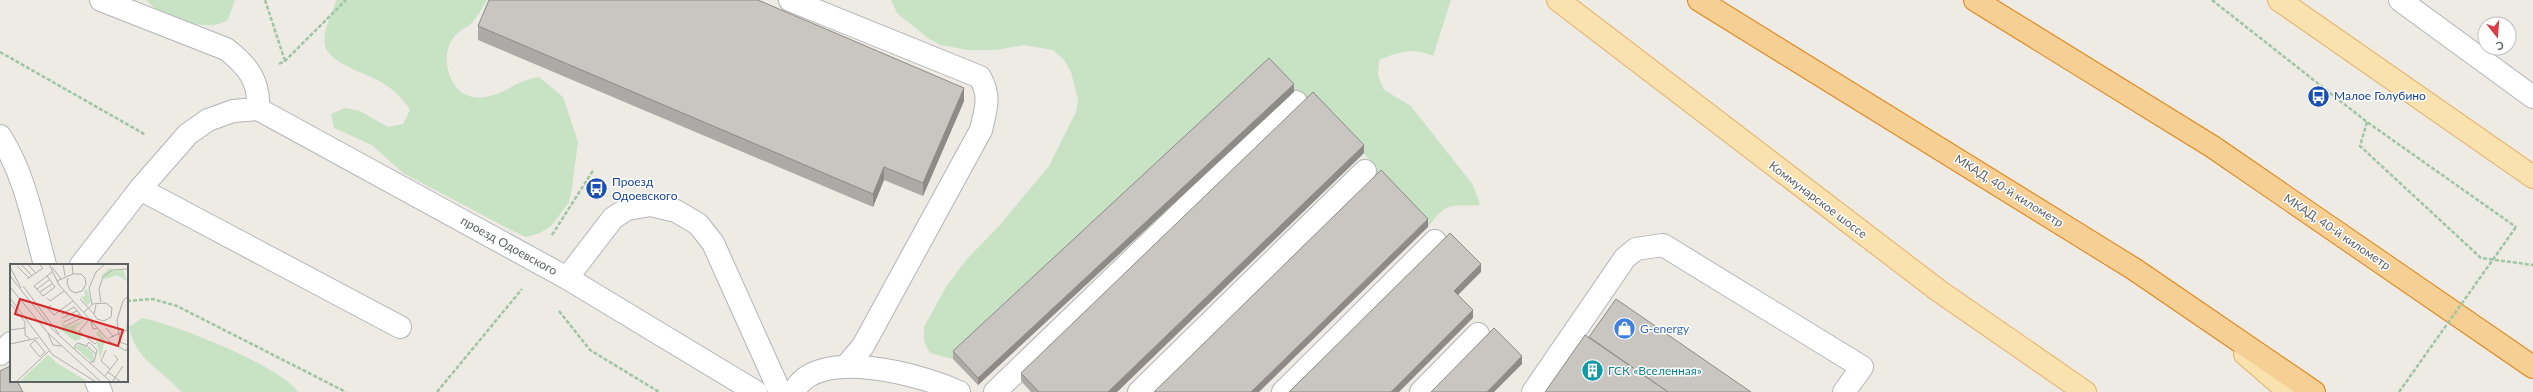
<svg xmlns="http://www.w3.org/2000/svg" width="2533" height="392" font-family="Lato,sans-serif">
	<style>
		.green { fill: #c7e3c3 }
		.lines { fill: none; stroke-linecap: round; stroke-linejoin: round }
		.minor-casing { stroke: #b2b5b8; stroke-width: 24 }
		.major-casing { stroke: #e6b065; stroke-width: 24 }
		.highway-casing { stroke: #e08312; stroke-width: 24 }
		.path { stroke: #9ec6a3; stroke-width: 2.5; stroke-dasharray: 4 2; stroke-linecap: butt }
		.minor { stroke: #fff; stroke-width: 22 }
		.major { stroke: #f9e2ae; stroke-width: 22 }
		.highway { stroke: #f5cf94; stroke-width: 22 }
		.path-bridge { stroke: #9ec6a3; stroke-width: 2.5; stroke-dasharray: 4 2; stroke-linecap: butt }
		.wall { fill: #ada9a6 }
		.shaded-wall { fill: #8d8a87 }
		.building { fill: #c9c5c1; stroke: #8d8a87 }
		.labels { text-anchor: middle; stroke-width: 3; stroke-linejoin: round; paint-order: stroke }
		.transit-label { font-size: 12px; fill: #164399; stroke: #fff; text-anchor: start }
		.street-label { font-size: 12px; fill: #5c6164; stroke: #fff }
		.shop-label { font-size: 12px; fill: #366cbe; stroke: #fff; text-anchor: start }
		.culture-label { font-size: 12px; fill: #0d838f; stroke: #fff; text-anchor: start }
		.inset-road { fill: none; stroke: #b0afad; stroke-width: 1 }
		.view { fill: #d62828; fill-opacity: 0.15; stroke: #d62828; stroke-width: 2 }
		.inset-edge { fill: none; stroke: #5c6164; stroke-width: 2 }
	</style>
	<rect width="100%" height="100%" fill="#eeeae4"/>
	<!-- green -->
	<g class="green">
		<path d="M146,0H235L228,20C223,22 218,25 213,25C192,27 160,15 146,0Z"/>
		<path d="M336,0H487C482,8 478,16 472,23C469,27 463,28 459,32C443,45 444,67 454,84C460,95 474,99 485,97C506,94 516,80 539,77L563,97L578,142L572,188L569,202L552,225L540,233L526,237L513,231L403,173L372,145L334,128L331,114L345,108L360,111L388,127L403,124L410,110C403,98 392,88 379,81C364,72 328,63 325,45C322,29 333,15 336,0Z"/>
		<path d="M891,0H1451L1433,56C1413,47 1398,52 1379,60L1378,76L1384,90L1411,106L1473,185L1480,205C1450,207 1448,200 1428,227L1381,178L1364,153L1313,99L1294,92L953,359L930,353L924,341V327L946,287L966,260L999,226L1049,166L1076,112L1078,99L1071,72L1064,60L1053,50L1024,45L997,50H968L941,45L929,39L897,13Z"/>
		<path d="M142,318C174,324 281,366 298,392H181C160,367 137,363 129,327Z"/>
	</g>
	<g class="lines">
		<defs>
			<g id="minor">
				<path d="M101,0L226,49C247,65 260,81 258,109"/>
				<path d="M790,0L980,77C991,97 986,108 981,130L863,346L847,365"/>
				<polyline points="2400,0 2533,97"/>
				<polyline points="258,109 567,278 756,392"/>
				<path d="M0,136C25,175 33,221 45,265"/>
				<polyline points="140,189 400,327"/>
				<polyline points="81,265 140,189 188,134 208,120 233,111 258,109"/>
				<polyline points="567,278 613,218 627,209 651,205 676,211 698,224 713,243 780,392"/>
				<polyline points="0,354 11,343"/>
				<polyline points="96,381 101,392"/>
				<path d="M794,392C815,345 923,375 959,392"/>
				<polyline points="995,392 1296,102"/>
				<polyline points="1139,392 1365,171"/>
				<polyline points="1283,392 1435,241"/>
				<polyline points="1421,392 1478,334"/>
				<polyline points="1533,392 1625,258 1636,249 1663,245 1862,367 1844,392"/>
			</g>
			<g id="major">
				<polyline points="1558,0 1939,291 2085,392"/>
				<polyline points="2279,0 2533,177"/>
				<polyline points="2245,354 2289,392"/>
			</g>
			<g id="highway">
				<polyline points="1699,0 2134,269 2314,392"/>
				<polyline points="1975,0 2213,147 2533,367"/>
			</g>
		</defs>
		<!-- minor casing -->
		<use href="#minor" class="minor-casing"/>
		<!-- major casing -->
		<use href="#major" class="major-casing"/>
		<!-- highway casing -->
		<use href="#highway" class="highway-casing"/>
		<!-- path -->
		<g class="path">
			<polyline points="265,0 285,61"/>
			<polyline points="2212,0 2367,122 2516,227"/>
			<polyline points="0,52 146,135"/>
			<polyline points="279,64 285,61 346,0"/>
			<polyline points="2367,122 2360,146 2481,258 2533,265"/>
			<polyline points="552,235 594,169"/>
			<polyline points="127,301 153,299 177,306 346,392"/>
			<polyline points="559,311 590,350 659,392"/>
			<polyline points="437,392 522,289"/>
		</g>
		<!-- minor -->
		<use href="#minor" class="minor"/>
		<!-- major -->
		<use href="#major" class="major"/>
		<!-- highway -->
		<use href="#highway" class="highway"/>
		<!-- path-bridge -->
		<polyline class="path-bridge" points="2399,392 2516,227"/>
	</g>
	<!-- wall -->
	<g class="wall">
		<polygon points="478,26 964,101 923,196 884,180 873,207 478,40"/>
		<polygon points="1294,92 978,385 953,359 953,351"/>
		<polygon points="1364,153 1117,392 1031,392 1021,381 1021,373"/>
	</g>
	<!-- shaded-wall -->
	<g class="shaded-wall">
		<polygon points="1294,84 1294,92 978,385 978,378"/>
		<polygon points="964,88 964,101 923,196 923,183"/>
		<polygon points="1364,145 1364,153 1117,392 1108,392"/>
		<polygon points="884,167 884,180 873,207 873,194"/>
		<polygon points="1428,219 1428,227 1259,392 1251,392"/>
		<polygon points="1481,264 1481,272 1454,299 1454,291"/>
		<polygon points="1473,310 1473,318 1399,392 1391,392"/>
		<polygon points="1522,356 1522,364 1494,392 1487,392"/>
	</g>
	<!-- building -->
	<g class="building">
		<polygon points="489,0 758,0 964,88 923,183 884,167 873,194 478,26"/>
		<polygon points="1269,58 1294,84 978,378 953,351"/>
		<polygon points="1313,92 1364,145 1108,392 1039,392 1021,373"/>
		<polygon points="1381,170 1428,219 1251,392 1154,392"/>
		<polygon points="1450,233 1481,264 1454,291 1473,310 1391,392 1289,392"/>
		<polygon points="1616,299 1751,392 1668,392 1589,337"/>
		<polygon points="1494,328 1522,356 1487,392 1431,392"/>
		<polygon points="1585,335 1668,392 1545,392"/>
		<polygon points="10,366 11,368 11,381 17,381 23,392 0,392 0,371"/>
	</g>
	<!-- icons -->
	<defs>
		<symbol id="bus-disc" viewBox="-11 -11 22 22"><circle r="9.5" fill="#1a4fb4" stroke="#fff"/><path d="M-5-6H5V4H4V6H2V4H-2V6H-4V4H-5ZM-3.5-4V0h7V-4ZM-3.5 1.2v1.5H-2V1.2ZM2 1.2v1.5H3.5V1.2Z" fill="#fff"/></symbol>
		<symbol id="shop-disc" viewBox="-11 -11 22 22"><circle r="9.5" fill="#3f7fe0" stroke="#fff"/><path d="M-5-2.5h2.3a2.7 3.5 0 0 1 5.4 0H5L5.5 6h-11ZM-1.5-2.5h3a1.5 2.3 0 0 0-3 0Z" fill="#fff"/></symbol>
		<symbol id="building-disc" viewBox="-11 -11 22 22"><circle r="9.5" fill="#0f9aa8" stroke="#fff"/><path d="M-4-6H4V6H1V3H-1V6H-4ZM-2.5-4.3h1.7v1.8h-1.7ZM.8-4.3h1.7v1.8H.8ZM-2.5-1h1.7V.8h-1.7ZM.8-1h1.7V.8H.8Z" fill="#fff"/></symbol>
	</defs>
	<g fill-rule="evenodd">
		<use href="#bus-disc" x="2306" y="84" width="25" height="25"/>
		<use href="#bus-disc" x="584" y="176" width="25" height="25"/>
		<use href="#shop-disc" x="1612" y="316" width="25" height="25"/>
		<use href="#building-disc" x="1580" y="358" width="25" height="25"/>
	</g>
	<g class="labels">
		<!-- transit labels -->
		<g class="transit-label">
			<text x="2334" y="100">Малое Голубино</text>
			<text x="612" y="186">Проезд<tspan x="612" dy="14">Одоевского</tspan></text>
		</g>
		<!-- street labels -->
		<g class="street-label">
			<text transform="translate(2009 191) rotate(32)" y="4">МКАД, 40-й километр</text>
			<text transform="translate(1818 200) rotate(37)" y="4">Коммунарское шоссе</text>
			<text transform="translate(2337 232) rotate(34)" y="4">МКАД, 40-й километр</text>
			<text transform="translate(509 246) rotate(29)" y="4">проезд Одоевского</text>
		</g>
		<!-- shop labels -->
		<g class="shop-label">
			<text x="1640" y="333">G-energy</text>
		</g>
		<!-- culture labels -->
		<g class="culture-label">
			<text x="1608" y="375">ГСК «Вселенная»</text>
		</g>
	</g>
	<!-- overview -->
	<g transform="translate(10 264)">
		<rect width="118" height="118" fill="#eeeae4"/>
		<path d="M100,4L104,7L113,6L117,17L107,11L96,15L91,12ZM77,25L81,38L77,41L71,33L75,32L74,26ZM50,55L57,63L74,56L65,65L71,70V75L65,77L49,65L53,62ZM89,66L95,76L90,95L87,78L90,73L86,71ZM73,80L83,89L84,97L82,98L66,84L67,81ZM38,91L47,99L78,118H9Z" fill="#c7e3c3"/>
		<path class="inset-road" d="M11,0L22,12M17,0L26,9M39,0L49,21L99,77L116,87L118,83M53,0L55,12M7,2L19,14M0,3L11,24M42,3L51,15M0,12L42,65L101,118M37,12L45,23L33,32L24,22L37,12L42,8M58,14L57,19L60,26L65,29L72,27L76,20L75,14L71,10H63M17,15L33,4L29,0M47,17L63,10L62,0M13,22L49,70M0,23L38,69L91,118M27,25L39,16M30,28L42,20M118,32L113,37L107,56L110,78L118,81M0,34L43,91L86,118M37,34L40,37L54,27M70,35L84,50M91,38L89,25L93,13L102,6L118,5M0,39L15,58V71L20,75M82,40L79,24L86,8L95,0M41,41L37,44L44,51L63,37M74,48L83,40L96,39L102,44L101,53L94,57L87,55L84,50L86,41M52,50L64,43L74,55H81M52,54L67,47M78,57L69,67L85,80L87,78M81,57L83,65L88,64M54,58L70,50M56,62L73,53M96,64L104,73M0,66L15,64M38,70L43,81L51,82M99,74L117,66L118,47M25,76L35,88L30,93L20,81ZM0,80L28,74M76,82L79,78L87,86L86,90M65,85V81L68,79L77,82L86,90L84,98H80M96,86L91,97L100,105M98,108L111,118M95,112L108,95L104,91M6,118L39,87M102,118L113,102"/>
		<path class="view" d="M10,35L113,66L108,82L5,50Z"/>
		<rect width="118" height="118" class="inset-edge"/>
	</g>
	<!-- north arrow -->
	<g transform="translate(2497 36) rotate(163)"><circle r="19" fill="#ffffff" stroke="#bec0c1"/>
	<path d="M0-3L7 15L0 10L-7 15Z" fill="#dc3c46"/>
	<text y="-6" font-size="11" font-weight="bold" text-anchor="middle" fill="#5c6164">С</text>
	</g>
</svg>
